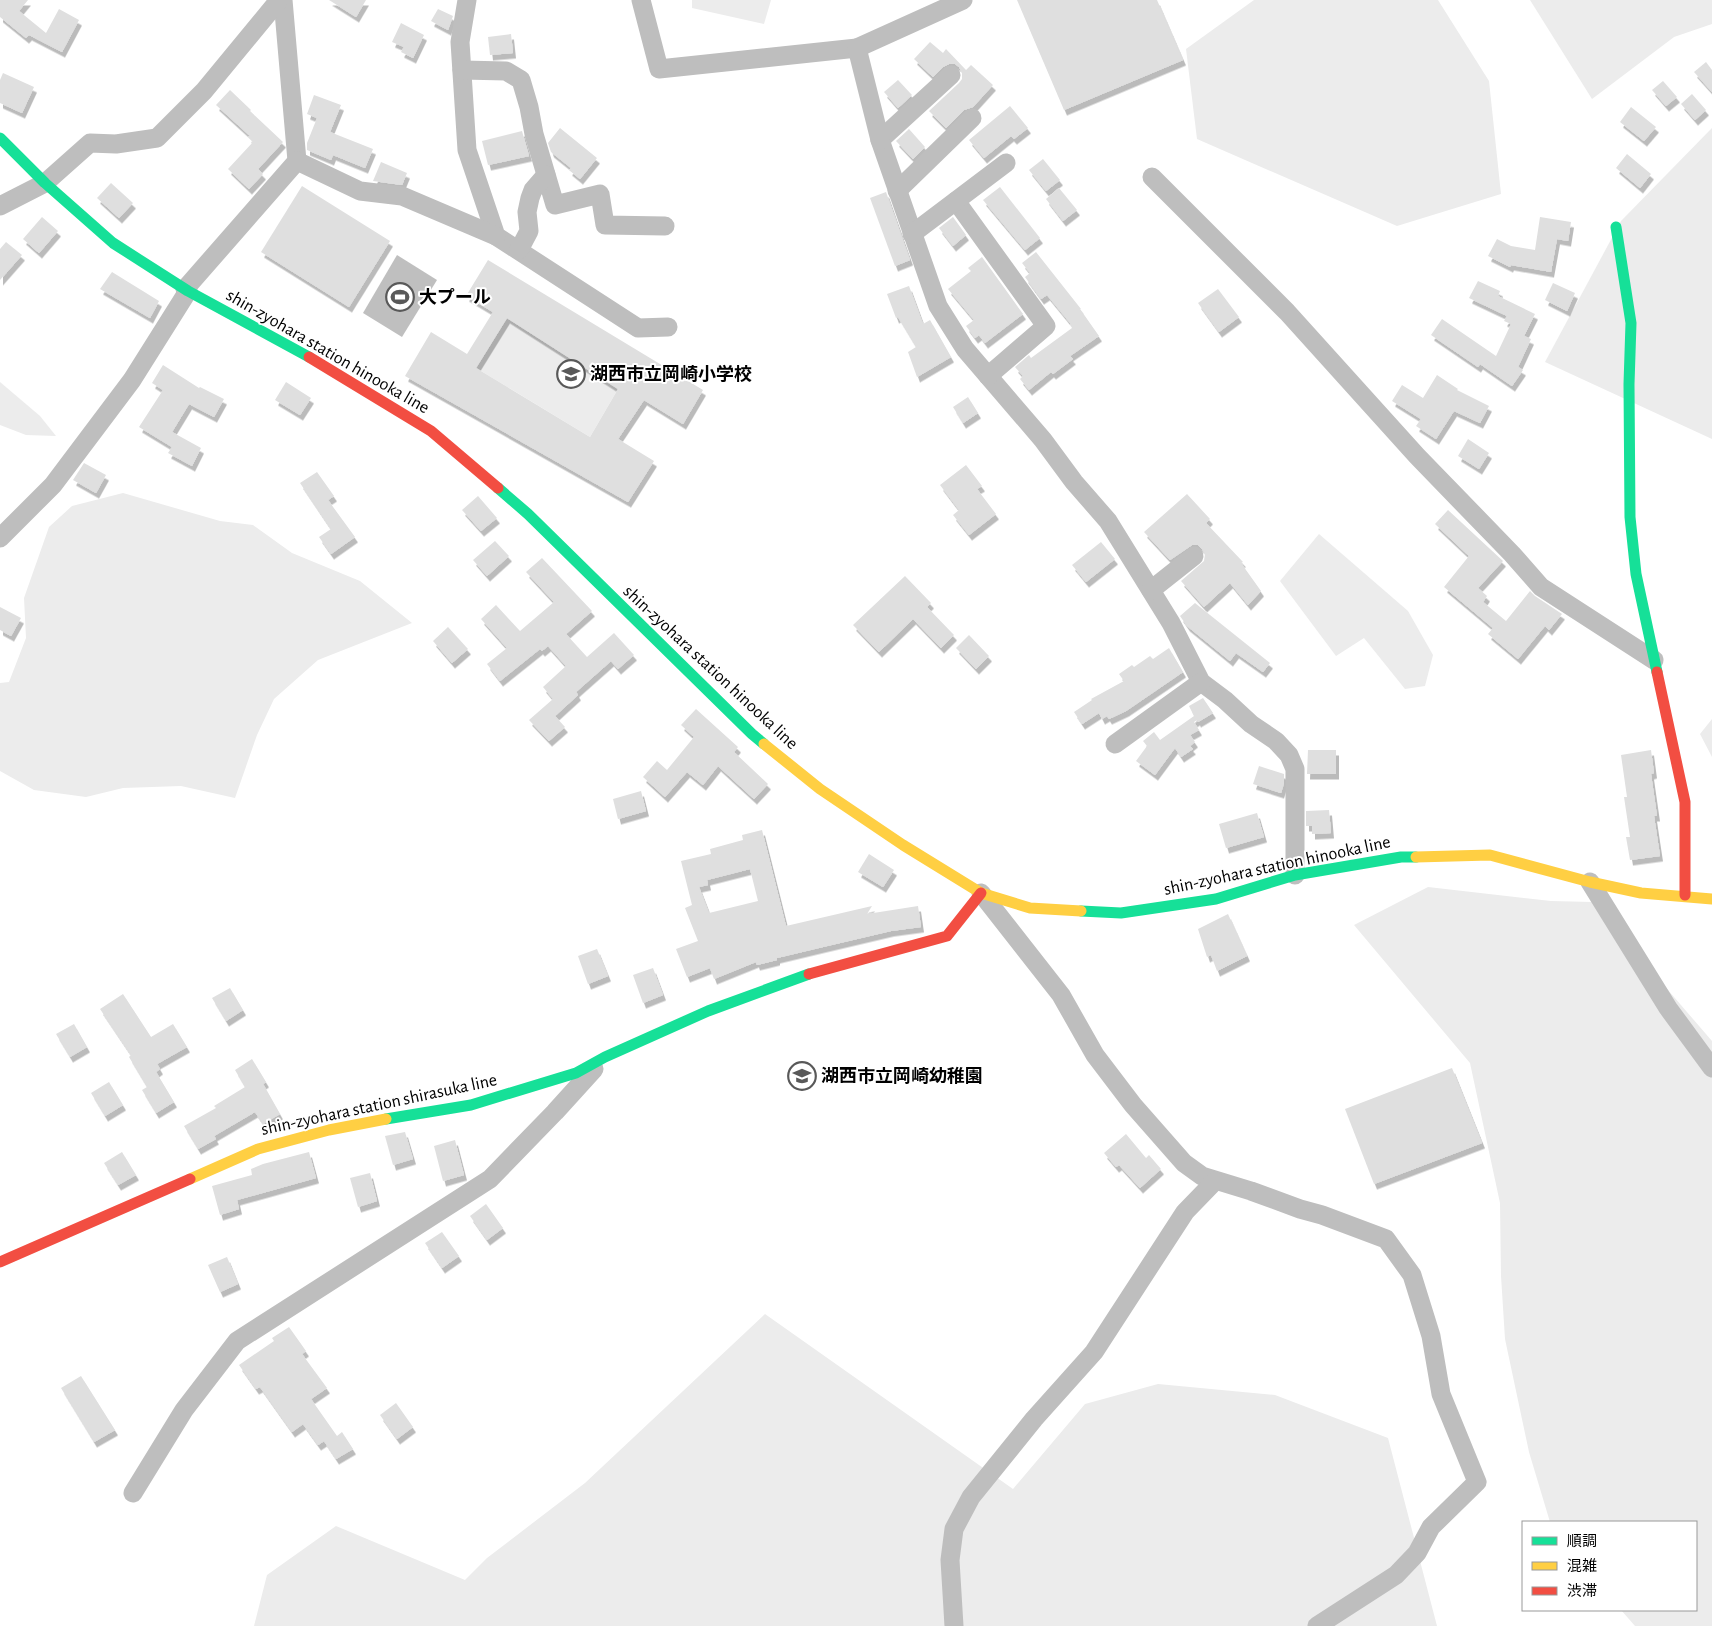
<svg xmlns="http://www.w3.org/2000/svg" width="1712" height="1626" font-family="'Alegreya Sans','Noto Sans JP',sans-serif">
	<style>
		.green { fill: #ececec }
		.water { fill: #bfbfbf }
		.building { fill: #dfdfdf; fill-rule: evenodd; filter: url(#shadow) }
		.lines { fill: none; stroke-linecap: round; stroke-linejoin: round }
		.street { stroke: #bebebe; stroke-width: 19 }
		.fast { stroke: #16e098; stroke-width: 11 }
		.slow { stroke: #ffcf43; stroke-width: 11 }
		.jam { stroke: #f24e42; stroke-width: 11 }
		.labels { text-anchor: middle; stroke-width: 4; stroke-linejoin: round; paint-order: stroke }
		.poi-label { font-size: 18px; font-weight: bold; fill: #000; stroke: #fff; text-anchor: start }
		.street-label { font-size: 18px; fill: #000; stroke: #fff }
	</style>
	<defs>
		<filter id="shadow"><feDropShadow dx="3" dy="5.5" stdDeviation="0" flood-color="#0004"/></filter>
	</defs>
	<rect width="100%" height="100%" fill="#fff"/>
	<!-- green -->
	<g class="green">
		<polygon points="692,0 771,0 764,24 692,8"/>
		<polygon points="1254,0 1438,0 1489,81 1501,194 1397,226 1197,139 1186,49"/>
		<polygon points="1530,0 1712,0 1712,24 1674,37 1592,99"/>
		<polygon points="1712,128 1712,439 1545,362 1621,221"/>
		<polygon points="507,318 618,389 590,437 476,368"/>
		<polygon points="0,382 40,416 56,436 26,435 0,425"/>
		<polygon points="123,493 220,521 253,525 292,553 360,581 412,623 318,660 274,699 257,735 235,798 181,786 123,788 86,797 34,790 0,771 0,683 9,682 26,638 24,598 49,527 72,506"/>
		<polygon points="1319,534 1408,611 1433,655 1425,686 1405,689 1364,638 1336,656 1280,581"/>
		<polygon points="1712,719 1712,757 1700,734"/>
		<polygon points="1428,887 1551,901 1592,902 1712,1041 1712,1626 1635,1626 1621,1610 1696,1610 1696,1522 1550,1522 1529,1452 1505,1339 1501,1276 1500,1203 1470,1063 1354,925"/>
		<polygon points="765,1314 1013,1489 1085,1404 1158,1384 1275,1395 1388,1438 1437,1626 254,1626 267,1575 336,1526 465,1580 487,1558 585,1483"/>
	</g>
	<!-- water -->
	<polygon class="water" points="397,255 437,280 402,337 363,313"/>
	<!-- building -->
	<g class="building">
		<polygon points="0,0 28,0 19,11 46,33 59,9 79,20 62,52 29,35 26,38 0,17"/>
		<polygon points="329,0 366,0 356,17"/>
		<polygon points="1017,0 1157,0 1183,60 1064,110"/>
		<polygon points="438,9 453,16 448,30 431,21"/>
		<polygon points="401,23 424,35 413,58 401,52 404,47 392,42"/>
		<polygon points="511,34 513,53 490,55 488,37"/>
		<polygon points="930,42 943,53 946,49 966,70 971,65 993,85 973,107 964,110 946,128 929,111 959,83 962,79 962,73 959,67 955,64 949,64 943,67 933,77 914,59"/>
		<polygon points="1706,62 1712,70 1712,92 1694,72"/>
		<polygon points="3,73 34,87 22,113 0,103 0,80"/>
		<polygon points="898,80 912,95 898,108 884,92"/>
		<polygon points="1663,81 1677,97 1666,106 1652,90"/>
		<polygon points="230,90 251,110 250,111 283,142 258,169 263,174 249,189 228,169 253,142 248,137 250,136 216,105"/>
		<polygon points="1692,94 1706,110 1695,120 1681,104"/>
		<polygon points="314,95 341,105 330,132 373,149 365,168 333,155 331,160 307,150 307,143 317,118 307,114"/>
		<polygon points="1010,106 1028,128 1014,139 1011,136 984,158 969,140"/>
		<polygon points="1631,107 1656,127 1644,141 1620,122"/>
		<polygon points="560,128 597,158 580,179 569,170 571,168 551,152 548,143"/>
		<polygon points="909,129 925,147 913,159 896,141"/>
		<polygon points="522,131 529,156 488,165 482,141"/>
		<polygon points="1627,154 1651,174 1640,188 1616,168"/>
		<polygon points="1043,159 1060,180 1046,191 1029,170"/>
		<polygon points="381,162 407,173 402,185 373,181"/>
		<polygon points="111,183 133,203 119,218 97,198"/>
		<polygon points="302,186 390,241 349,307 261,252"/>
		<polygon points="1000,187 1040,238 1025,250 983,200"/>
		<polygon points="1059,188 1077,210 1063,221 1046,199"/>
		<polygon points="886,192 910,260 895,266 870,198"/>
		<polygon points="42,217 58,231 39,253 23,239"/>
		<polygon points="953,217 966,235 953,246 939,228"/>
		<polygon points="1540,217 1571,222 1568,241 1557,239 1551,272 1511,265 1510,267 1488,256 1497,239 1511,246 1535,250"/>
		<polygon points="6,242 22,255 0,280 0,249"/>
		<polygon points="1036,252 1081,309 1080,309 1099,336 1070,356 1073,359 1053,374 1051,372 1029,390 1020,379 1023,376 1015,367 1029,355 1031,358 1072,328 1070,323 1047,295 1041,299 1025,277 1030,273 1022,263"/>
		<polygon points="982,257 1023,314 985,343 979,335 975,338 966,326 974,320 948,289 971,271 968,268"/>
		<path d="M488,260L703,390L683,424L644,400L618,439L654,461L628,502L405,376L431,332L467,354L493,312L466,296ZM507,318L618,389L590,437L476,368Z"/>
		<polygon points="112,272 159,301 150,318 100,289"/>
		<polygon points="1478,281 1500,291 1498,296 1535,314 1524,336 1531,339 1518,367 1523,370 1512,386 1480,364 1478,367 1431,335 1442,319 1496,356 1511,324 1504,321 1507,316 1469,298"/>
		<polygon points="1553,283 1575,293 1567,311 1545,300"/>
		<polygon points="909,286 923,324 930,320 951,357 917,377 908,352 916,347 898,317 896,318 887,294"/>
		<polygon points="1218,289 1239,317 1219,332 1198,303"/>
		<polygon points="163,365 199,388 200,387 224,399 214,417 189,404 172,432 201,448 192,466 168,453 172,447 139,427 163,390 152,383"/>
		<polygon points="1437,375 1458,389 1457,390 1489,406 1480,423 1454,411 1436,439 1416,426 1421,419 1392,401 1402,385 1423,398"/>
		<polygon points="286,382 311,398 300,415 275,400"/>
		<polygon points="968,397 978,413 963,423 953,407"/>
		<polygon points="1468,439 1489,453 1479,469 1458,456"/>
		<polygon points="84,463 106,475 96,493 73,480"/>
		<polygon points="966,465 982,486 977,489 996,514 969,535 953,515 959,510 940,485"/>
		<polygon points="317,472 334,496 328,500 355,537 331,554 319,537 331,529 300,483"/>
		<polygon points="1187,494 1210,519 1206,523 1243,562 1241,563 1261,591 1248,605 1230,583 1204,607 1181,581 1204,561 1205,554 1202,549 1198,545 1192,545 1170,560 1144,532"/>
		<polygon points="478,496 497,518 481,531 462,510"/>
		<polygon points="1448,510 1503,561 1478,588 1487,596 1483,602 1506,621 1530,591 1535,596 1562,614 1549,630 1545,626 1518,659 1488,634 1493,628 1444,587 1469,556 1435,524"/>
		<polygon points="495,541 509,556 487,576 473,560"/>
		<polygon points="1101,542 1115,559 1086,582 1072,565"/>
		<polygon points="542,558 592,611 566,634 587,657 614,633 634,655 618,669 611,661 576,692 578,695 555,716 565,727 549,741 529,720 553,699 543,687 566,666 548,646 542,651 540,649 500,681 487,664 507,648 481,619 496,605 520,631 554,602 526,572"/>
		<polygon points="905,576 931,603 927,607 954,635 941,648 913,619 879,652 853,625"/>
		<polygon points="1195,603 1270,663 1263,672 1236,653 1230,661 1187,626 1180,616"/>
		<polygon points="0,607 21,618 11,636 0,630"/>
		<polygon points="448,627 468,649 452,663 433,641"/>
		<polygon points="969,635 989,656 976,669 956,648"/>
		<polygon points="1169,648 1183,672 1126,711 1109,719 1107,716 1102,719 1099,713 1082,724 1074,712 1092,700 1091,699 1124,681 1119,674 1132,665 1134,667 1150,656 1153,659"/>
		<polygon points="1203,698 1213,713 1198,722 1197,720 1194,722 1199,730 1190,735 1195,742 1190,746 1193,749 1181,757 1175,748 1155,775 1136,761 1147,746 1143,741 1154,732 1160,740 1194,716 1189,706"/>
		<polygon points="696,709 738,747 734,752 768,784 754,799 718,766 703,785 687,772 665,797 643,777 657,761 667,770 694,737 681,725"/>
		<polygon points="1308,750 1336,750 1336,774 1307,774"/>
		<polygon points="1651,750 1654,773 1651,774 1657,816 1654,816 1660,856 1630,860 1626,837 1630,837 1624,797 1627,797 1621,755"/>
		<polygon points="1259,766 1284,774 1284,783 1281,793 1253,784"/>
		<polygon points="641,791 646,811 618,819 613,799"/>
		<polygon points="1329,810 1331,833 1312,834 1312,826 1306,826 1306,811"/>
		<polygon points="1257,813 1264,837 1226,848 1219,824"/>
		<path d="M762,830L786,926L872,906L867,914L918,906L921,927L891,931L823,947L777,958V960L757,965L756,962L714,979L710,968L687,977L676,949L698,941L685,908L692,905L681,861L711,854L710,849L743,840L742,835ZM750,869L758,901L709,913L699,887L708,885L707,880Z"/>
		<polygon points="869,854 894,870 883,887 858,872"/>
		<polygon points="1228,914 1247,956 1217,971 1211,955 1207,957 1198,929"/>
		<polygon points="597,949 608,976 588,984 578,956"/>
		<polygon points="653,968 663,995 643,1003 633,975"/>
		<polygon points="230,988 243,1010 226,1021 212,998"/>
		<polygon points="123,994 151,1037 173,1024 187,1047 157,1064 160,1069 156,1072 174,1102 156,1113 142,1090 147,1087 129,1057 131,1055 100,1009"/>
		<polygon points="74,1024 87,1047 70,1057 56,1034"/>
		<polygon points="252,1059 266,1082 263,1084 280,1114 263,1124 255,1112 214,1136 216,1139 198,1149 184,1126 216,1108 214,1106 245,1087 235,1070"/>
		<polygon points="1452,1068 1482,1143 1374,1184 1345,1109"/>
		<polygon points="109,1082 123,1105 105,1116 91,1093"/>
		<polygon points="405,1132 413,1159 393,1165 385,1136"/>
		<polygon points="1126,1134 1146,1158 1149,1155 1161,1169 1140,1188 1119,1165 1116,1167 1104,1153"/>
		<polygon points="455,1140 464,1175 443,1181 434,1146"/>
		<polygon points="122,1152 136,1175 118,1185 104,1163"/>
		<polygon points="309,1152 316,1178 237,1200 239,1209 220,1215 212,1186 252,1175 251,1169 263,1164"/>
		<polygon points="370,1173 377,1201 358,1207 350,1178"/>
		<polygon points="486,1204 503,1228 487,1240 470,1216"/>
		<polygon points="442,1232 459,1256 442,1268 425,1243"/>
		<polygon points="227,1257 238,1284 220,1292 208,1265"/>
		<polygon points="289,1327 306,1351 302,1354 327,1388 311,1399 337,1436 342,1432 353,1449 336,1459 324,1441 318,1445 303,1424 292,1432 260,1387 256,1389 239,1365 274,1341 272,1338"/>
		<polygon points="81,1376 115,1430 94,1442 61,1388"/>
		<polygon points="396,1403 413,1427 397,1439 380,1415"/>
	</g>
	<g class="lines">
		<!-- street -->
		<g class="street">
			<polyline points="283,0 297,161"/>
			<polyline points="467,0 460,42 467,150 496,236 638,328 668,327"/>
			<polyline points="641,0 659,69 857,48"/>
			<polyline points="462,70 506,71 521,80 529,107 534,134 555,205 600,194 605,225 665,226"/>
			<polyline points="951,75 880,140 938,306 965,349 1043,440 1074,482 1108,521 1171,623 1201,682 1225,700 1251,724 1276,741 1289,755 1295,769 1295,875"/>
			<polyline points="880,140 857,48 963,0"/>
			<polyline points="1152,177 1287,312 1417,456 1512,554 1541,587 1654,660"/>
			<polyline points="897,191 972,118"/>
			<polyline points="956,201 1046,326 988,376"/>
			<polyline points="0,206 45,183 90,143 116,144 157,138 204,91 279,0"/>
			<polyline points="912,234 1006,163"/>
			<polyline points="519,250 529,231 527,212 530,198 533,190 546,175"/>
			<polyline points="185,289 297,161 360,191 402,196 496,236"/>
			<polyline points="0,538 53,485 132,380 188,291"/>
			<polyline points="1151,590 1194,556"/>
			<polyline points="1115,744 1201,682"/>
			<polyline points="1590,882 1668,1008 1712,1068"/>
			<polyline points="981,893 1061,995 1095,1055 1133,1105 1184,1163 1202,1176 1251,1191 1300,1209 1322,1215 1386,1239 1412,1275 1431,1336 1441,1394 1477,1482 1431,1527 1417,1553 1396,1575 1317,1626"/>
			<polyline points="133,1493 184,1410 237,1341 490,1179 555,1112 594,1069"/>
			<polyline points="954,1626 950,1560 954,1529 971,1497 1034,1419 1094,1352 1185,1212 1215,1181"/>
		</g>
		<!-- fast -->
		<g class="fast">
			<polyline points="0,138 45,183 113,243 188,291 309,357"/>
			<polyline points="1616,227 1631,323 1629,384 1630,517 1636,574 1657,672"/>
			<polyline points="498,488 528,514 752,734 764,744"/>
			<polyline points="1081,911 1121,913 1216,899 1295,875 1401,857 1416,857"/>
			<polyline points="386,1119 471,1105 576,1073 605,1057 708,1011 809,974"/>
		</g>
		<!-- slow -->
		<g class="slow">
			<polyline points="764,744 820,789 903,845 981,893 1030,908 1081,911"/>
			<polyline points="1416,857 1490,855 1590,882 1641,893 1712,899"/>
			<polyline points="190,1179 258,1149 329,1130 386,1119"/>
		</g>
		<!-- jam -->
		<g class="jam">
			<polyline points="309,357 431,431 498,488"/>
			<polyline points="1657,672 1685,802 1685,895"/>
			<polyline points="809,974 947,936 981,893"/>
			<polyline points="0,1262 190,1179"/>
		</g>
	</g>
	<!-- icons -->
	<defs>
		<symbol id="stadium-ring" viewBox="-11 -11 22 22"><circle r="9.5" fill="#fff" stroke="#595959" stroke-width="1.5"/><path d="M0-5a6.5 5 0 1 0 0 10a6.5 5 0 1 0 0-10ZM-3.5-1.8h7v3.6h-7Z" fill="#595959"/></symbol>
		<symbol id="school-ring" viewBox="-11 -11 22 22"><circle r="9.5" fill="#fff" stroke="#595959" stroke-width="1.5"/><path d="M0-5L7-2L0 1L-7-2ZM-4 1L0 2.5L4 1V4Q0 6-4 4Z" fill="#595959"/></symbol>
	</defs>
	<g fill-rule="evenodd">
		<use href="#stadium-ring" x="384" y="281" width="32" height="32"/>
		<use href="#school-ring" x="555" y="358" width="32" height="32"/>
		<use href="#school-ring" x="786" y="1060" width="32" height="32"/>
	</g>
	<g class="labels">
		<!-- poi labels -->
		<g class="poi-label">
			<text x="419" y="303">大プール</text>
			<text x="590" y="380">湖西市立岡崎小学校</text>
			<text x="821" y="1082">湖西市立岡崎幼稚園</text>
		</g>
		<!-- street labels -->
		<g class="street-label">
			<text transform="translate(328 351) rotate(30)" y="6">shin-zyohara station hinooka line</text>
			<text transform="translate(711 667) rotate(43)" y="6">shin-zyohara station hinooka line</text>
			<text transform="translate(1277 865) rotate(-12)" y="6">shin-zyohara station hinooka line</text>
			<text transform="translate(379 1104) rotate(-12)" y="6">shin-zyohara station shirasuka line</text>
		</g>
	</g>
	<!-- legend -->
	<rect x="1522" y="1521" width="175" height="90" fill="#ffffff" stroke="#999999"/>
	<rect x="1532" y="1537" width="25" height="8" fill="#16e098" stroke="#999999"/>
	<text x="1567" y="1546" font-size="15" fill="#000000">順調</text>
	<rect x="1532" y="1562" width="25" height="8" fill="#ffcf43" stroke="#999999"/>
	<text x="1567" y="1571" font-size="15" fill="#000000">混雑</text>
	<rect x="1532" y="1587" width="25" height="8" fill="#f24e42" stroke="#999999"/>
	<text x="1567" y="1596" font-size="15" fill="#000000">渋滞</text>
</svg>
